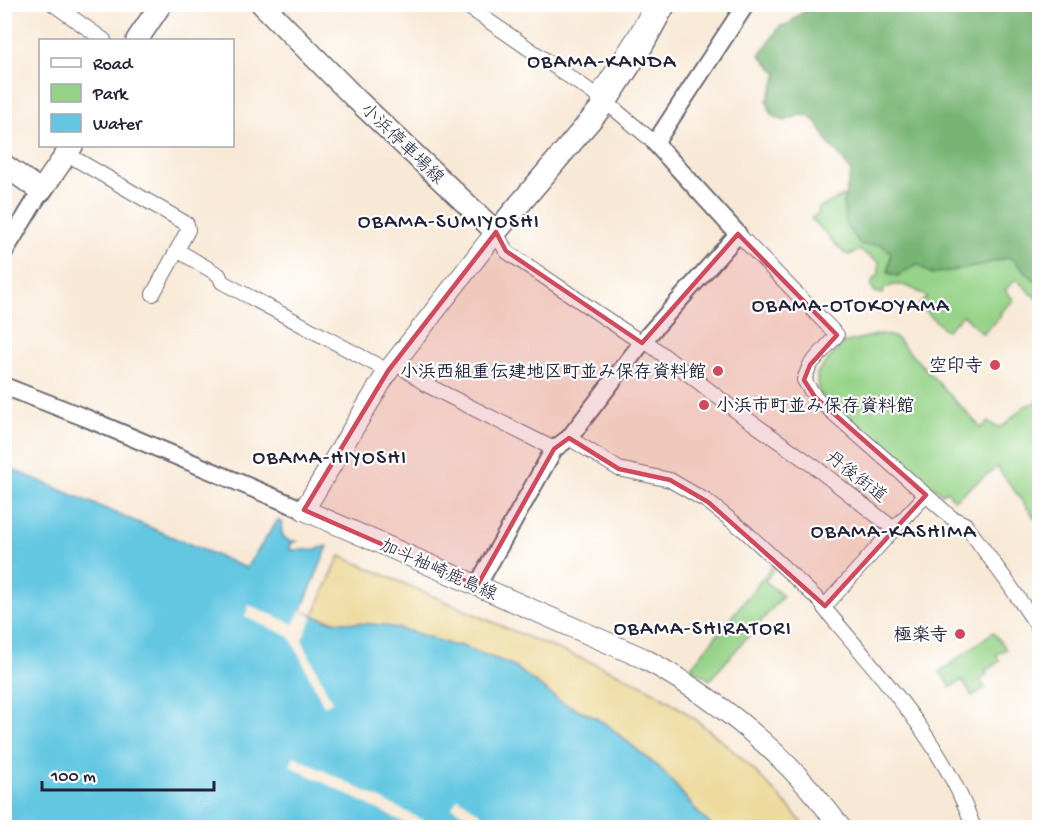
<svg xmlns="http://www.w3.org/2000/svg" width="1044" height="832" font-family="'Gochi Hand','Klee One',sans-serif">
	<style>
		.green { fill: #96d388; stroke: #5c7a62; stroke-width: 1.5 }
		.forest { fill: #78b574; stroke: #4d6c58; stroke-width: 1.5 }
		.sand { fill: #eeda9e; stroke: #887e6c; stroke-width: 1.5 }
		.water { fill: #64c7e2; stroke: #43748e; stroke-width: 1.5 }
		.pier { fill: #f8e9d6 }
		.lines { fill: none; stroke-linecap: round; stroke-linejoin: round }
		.minor-casing { stroke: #6d6871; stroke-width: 16 }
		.tertiary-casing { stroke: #6d6871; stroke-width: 20 }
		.secondary-casing { stroke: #6d6871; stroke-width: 22 }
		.primary-casing { stroke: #6d6871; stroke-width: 24 }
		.minor { stroke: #fff; stroke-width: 14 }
		.tertiary { stroke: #fff; stroke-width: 16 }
		.secondary { stroke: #fff; stroke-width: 20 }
		.primary { stroke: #fff; stroke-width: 21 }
		.marked { fill: #d1495b; fill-opacity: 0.2; stroke: #d1495b; stroke-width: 4.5; stroke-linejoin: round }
		.poi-dot { fill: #d1495b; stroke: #fff; stroke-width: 2 }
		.labels { text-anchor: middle; stroke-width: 4.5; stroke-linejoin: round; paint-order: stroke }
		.street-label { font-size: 18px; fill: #22223b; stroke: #fff }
		.poi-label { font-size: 18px; font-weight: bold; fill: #22223b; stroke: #fff; text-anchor: end }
		.quarter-label { font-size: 21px; letter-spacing: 1.5px; fill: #22223b; stroke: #fff }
	</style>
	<rect width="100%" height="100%" fill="#fff"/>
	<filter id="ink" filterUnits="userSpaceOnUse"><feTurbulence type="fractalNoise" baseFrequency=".0167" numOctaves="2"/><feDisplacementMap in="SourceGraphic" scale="12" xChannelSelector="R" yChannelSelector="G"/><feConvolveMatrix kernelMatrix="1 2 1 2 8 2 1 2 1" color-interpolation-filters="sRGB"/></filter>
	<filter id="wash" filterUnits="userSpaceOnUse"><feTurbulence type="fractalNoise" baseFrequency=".008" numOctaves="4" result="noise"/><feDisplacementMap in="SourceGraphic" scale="24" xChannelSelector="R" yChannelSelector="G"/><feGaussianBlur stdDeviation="1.35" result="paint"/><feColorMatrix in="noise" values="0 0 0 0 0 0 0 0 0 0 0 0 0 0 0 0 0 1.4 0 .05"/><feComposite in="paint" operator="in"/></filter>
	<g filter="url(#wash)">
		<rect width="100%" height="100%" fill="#f8e9d6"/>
		<!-- green -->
		<g class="green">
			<path d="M845,195L843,203L891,253L888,273L897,276L917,264L954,269L975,267L1010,257L1039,284V301L1016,279L1005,290L1014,300L1000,313L1001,316L983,334L963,315L946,331L919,305L927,297C913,288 900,279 884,289L883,294L875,292L871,286L873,280L879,274V262L859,250L850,255L844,253L811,218L818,213L819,208Z"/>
			<polygon points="881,334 896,338 981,428 988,422 997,427 1003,426 1025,406 1035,403 1039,398 1039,520 1037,521 997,467 954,500 947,491 942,494 936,488 927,485 818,392 817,373 843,343"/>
			<polygon points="774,564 777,566 765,581 783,596 710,680 691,667"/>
			<polygon points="993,632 1006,649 996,655 1000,661 985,671 987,675 980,680 985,688 972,696 962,680 951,687 940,672"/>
		</g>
		<!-- forest -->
		<polygon class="forest" points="814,5 1039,5 1039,284 1010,257 975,267 931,274 917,264 897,276 888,273 891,253 882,245 861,245 846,226 843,203 851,172 844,161 829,144 816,121 808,116 800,115 784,121 771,115 767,101 778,74 760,55 780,26 788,25 796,17"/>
		<!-- sand -->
		<path class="sand" d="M340,556C404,583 468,612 532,639C578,658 628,674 669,701C722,736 766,779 806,827H713L700,815L664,772L606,724L592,716L561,702L512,665L459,645L455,646L382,625L339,622L313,616Z"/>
		<!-- water -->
		<path class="water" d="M4,466L246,568L278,520L282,523C279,535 286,543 298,541L291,543L290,550H313L328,546L301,611L329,621L382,625L413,632L455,646L459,645L512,665L561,702L592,716L606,724L664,772L700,815L713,827H5Z"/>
		<!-- pier -->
		<g class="pier">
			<polygon points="249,605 294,624 300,610 313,616 302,640 332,702 324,706 290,637 245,617"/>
			<polygon points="294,756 437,827 413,827 290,766"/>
			<polygon points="458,798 501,827 482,827 452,807"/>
		</g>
	</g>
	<g filter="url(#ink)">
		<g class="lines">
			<defs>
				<g id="minor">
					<polyline points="53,4 104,40"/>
					<polyline points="464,4 606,102 655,143"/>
					<polyline points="596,96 636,34 652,4"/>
					<polyline points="67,154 187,224 188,230 153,294"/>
					<polyline points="496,232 506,251 642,343"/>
					<polyline points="738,234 837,335 810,365 804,380 815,397 952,518 965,524 1006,580 1040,630"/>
					<polyline points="177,250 219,275 222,282 388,371"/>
					<polyline points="644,340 740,414 815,467 894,529 926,495"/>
					<polyline points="395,362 427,385 554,449"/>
					<polyline points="569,438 619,469 670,480 708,502 746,532 825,606 894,529"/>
					<path d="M824,608C881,676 943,742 974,828"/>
				</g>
				<g id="tertiary">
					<polyline points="4,252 41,191"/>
					<polyline points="4,386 86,418 304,510"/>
					<polyline points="477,586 554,449 569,438 644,340 738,234 655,143 746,4"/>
				</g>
				<path id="secondary" d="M496,232L388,371L304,510L643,658C720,700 789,757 841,828"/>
				<g id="primary">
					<polyline points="262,4 355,98 496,232 606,102 641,48 665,4"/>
					<polyline points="137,40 161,4"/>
					<polyline points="4,165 41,191 72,146"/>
				</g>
			</defs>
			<!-- minor casing -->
			<use href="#minor" class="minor-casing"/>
			<!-- tertiary casing -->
			<use href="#tertiary" class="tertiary-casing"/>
			<!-- secondary casing -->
			<use href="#secondary" class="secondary-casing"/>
			<!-- primary casing -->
			<use href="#primary" class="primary-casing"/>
			<!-- minor -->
			<use href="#minor" class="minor"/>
			<!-- tertiary -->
			<use href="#tertiary" class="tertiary"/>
			<!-- secondary -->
			<use href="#secondary" class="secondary"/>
			<!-- primary -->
			<use href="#primary" class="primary"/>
		</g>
	</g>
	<!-- marked area -->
	<path class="marked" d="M496,232L506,251L642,343L738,234L837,335L810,365L804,380L815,397L926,495L825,606L708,502L670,480L619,469L569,438L554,449L477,586L304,510L388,371Z"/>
	<!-- markers -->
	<g class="poi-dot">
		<circle cx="995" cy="365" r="6"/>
		<circle cx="718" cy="371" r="6"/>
		<circle cx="704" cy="405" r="6"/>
		<circle cx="960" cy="634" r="6"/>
	</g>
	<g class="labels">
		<!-- street labels -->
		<g class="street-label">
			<text transform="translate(403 143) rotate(44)" y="6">小浜停車場線</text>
			<text transform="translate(857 476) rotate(38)" y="6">丹後街道</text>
			<text transform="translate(439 569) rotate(24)" y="6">加斗袖崎鹿島線</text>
		</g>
		<!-- poi labels -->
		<g class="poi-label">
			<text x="983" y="371">空印寺</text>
			<text x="706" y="377">小浜西組重伝建地区町並み保存資料館</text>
			<text x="716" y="411" text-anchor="start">小浜市町並み保存資料館</text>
			<text x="948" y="640">極楽寺</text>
		</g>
		<!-- quarter labels -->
		<g class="quarter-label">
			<text x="602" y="67">OBAMA-KANDA</text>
			<text x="449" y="227">OBAMA-SUMIYOSHI</text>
			<text x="851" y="311">OBAMA-OTOKOYAMA</text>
			<text x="330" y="463">OBAMA-HIYOSHI</text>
			<text x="894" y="537">OBAMA-KASHIMA</text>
			<text x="703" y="634">OBAMA-SHIRATORI</text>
		</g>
	</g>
	<!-- margin -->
	<rect width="1044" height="832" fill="none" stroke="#fff" stroke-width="24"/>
	<!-- legend -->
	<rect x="39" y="39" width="195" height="108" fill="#ffffff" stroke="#a7a7b1" stroke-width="1.5"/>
	<rect x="51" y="58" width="30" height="9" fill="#ffffff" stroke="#a7a7b1" stroke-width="1.5"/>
	<text x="93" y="69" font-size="18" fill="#22223b">Road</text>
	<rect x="51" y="84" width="30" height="18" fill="#96d388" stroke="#a7a7b1" stroke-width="1.5"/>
	<text x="93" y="99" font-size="18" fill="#22223b">Park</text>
	<rect x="51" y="114" width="30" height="18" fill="#64c7e2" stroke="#a7a7b1" stroke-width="1.5"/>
	<text x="93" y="129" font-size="18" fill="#22223b">Water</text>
	<!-- scale -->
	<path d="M42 781v9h172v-9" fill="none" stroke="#22223b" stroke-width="3"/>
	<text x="51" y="781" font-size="18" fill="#22223b" stroke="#ffffff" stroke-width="4.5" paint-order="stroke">100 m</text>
</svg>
